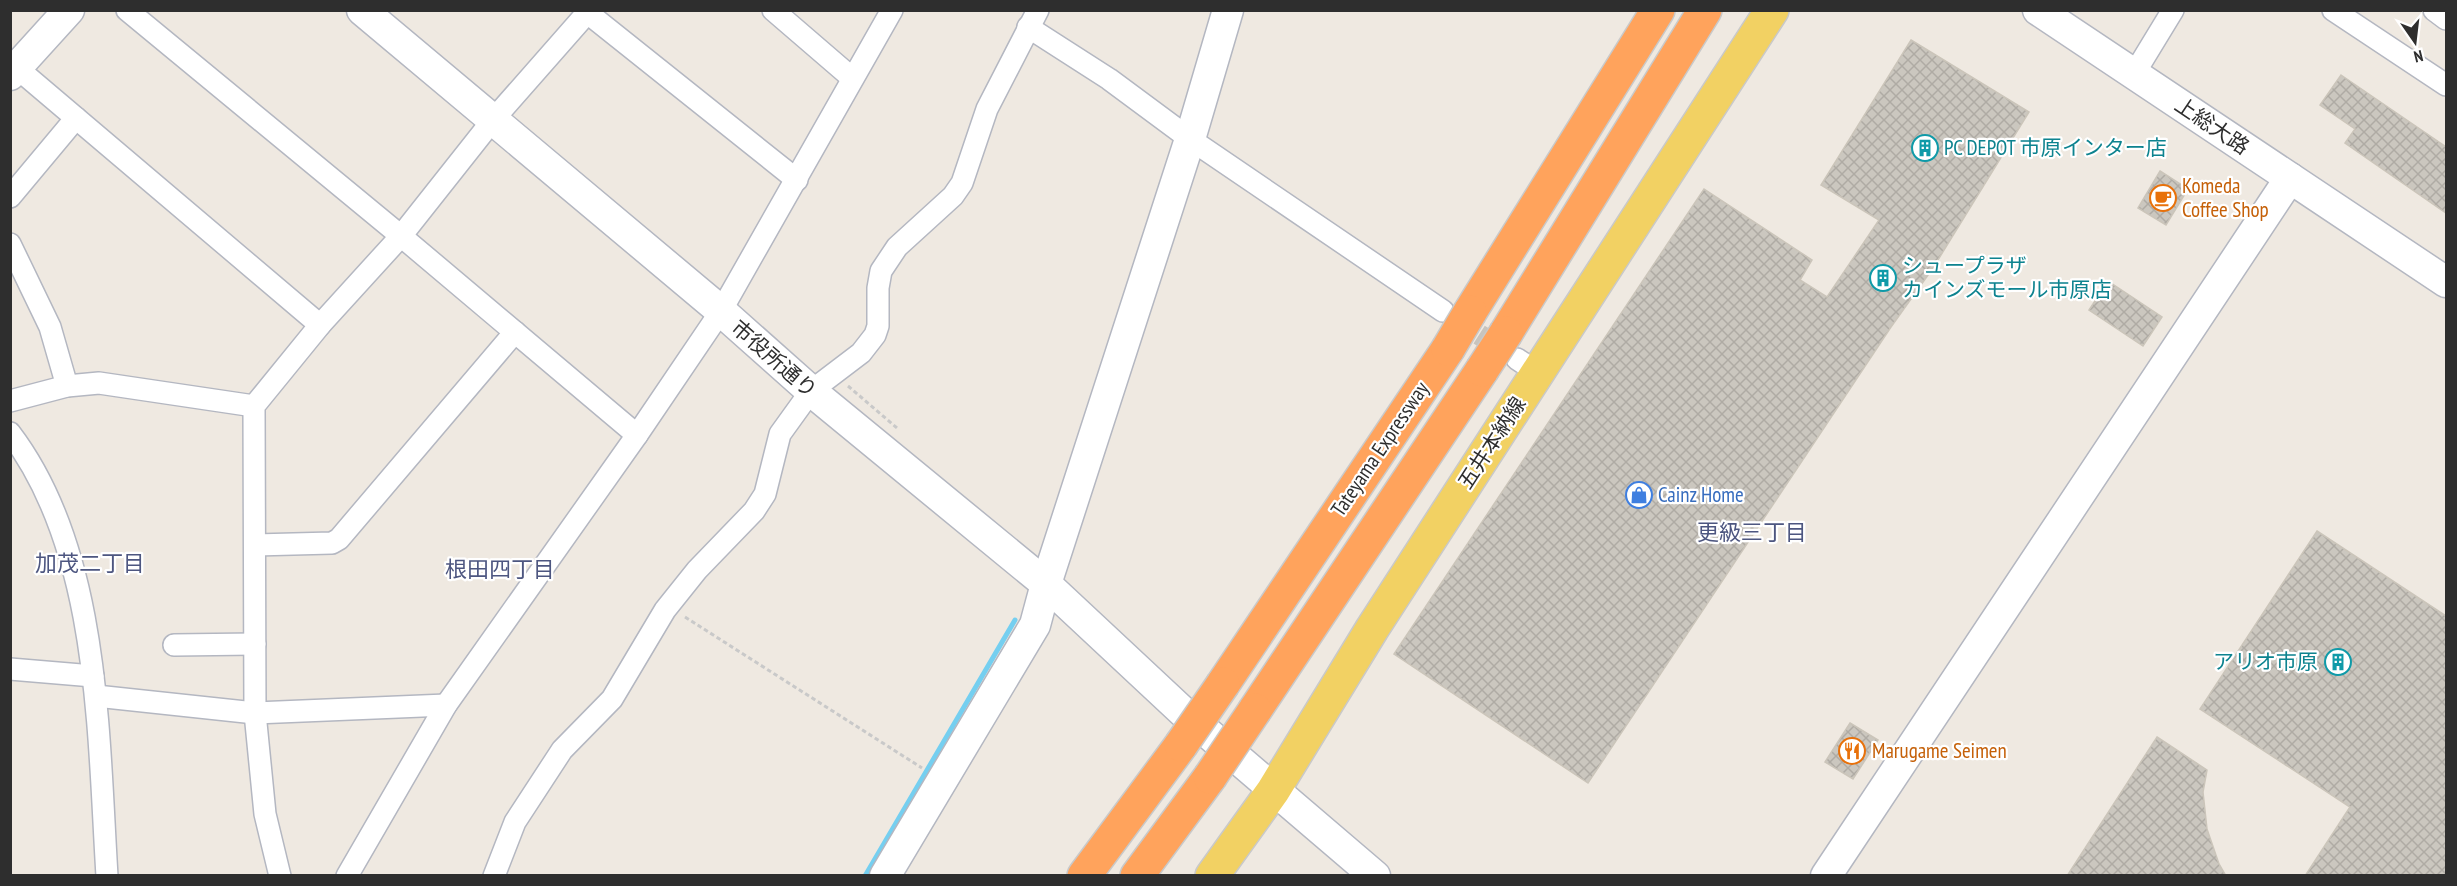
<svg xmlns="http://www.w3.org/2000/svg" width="2457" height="886" font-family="'PT Sans Narrow','Noto Sans JP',sans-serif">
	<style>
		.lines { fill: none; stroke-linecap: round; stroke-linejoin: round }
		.stream { stroke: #75cff0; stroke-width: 5 }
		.building { fill: url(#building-cross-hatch); stroke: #cbc5ba; stroke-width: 1.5 }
		.street-tunnel { stroke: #c8c4bd; stroke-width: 21; stroke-dasharray: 21 10; stroke-linecap: butt }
		.street-casing { stroke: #b4b7c1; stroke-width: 24 }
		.secondary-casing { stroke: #b4b7c1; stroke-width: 33 }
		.primary-casing { stroke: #c9c9c9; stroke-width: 36 }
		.highway-casing { stroke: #c9c9c9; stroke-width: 36 }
		.path { stroke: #c9c9c9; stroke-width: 3; stroke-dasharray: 4.5 3; stroke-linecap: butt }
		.street { stroke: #fff; stroke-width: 21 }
		.secondary { stroke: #fff; stroke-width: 30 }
		.primary { stroke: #f2d163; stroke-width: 33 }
		.highway { stroke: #ffa35c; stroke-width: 33 }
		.highway-bridge-casing { stroke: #c9c9c9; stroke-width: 36; stroke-linecap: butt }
		.highway-bridge { stroke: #ffa35c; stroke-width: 33 }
		.labels { text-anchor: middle; stroke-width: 4.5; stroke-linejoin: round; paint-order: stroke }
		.street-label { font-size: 21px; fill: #2e2e2e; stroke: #fff }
		.culture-label { font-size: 21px; fill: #0d838f; stroke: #fff; text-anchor: start }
		.food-label { font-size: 21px; fill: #c56008; stroke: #fff; text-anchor: start }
		.shop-label { font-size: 21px; fill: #366cbe; stroke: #fff; text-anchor: start }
		.neighbourhood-label { font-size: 22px; fill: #4d5680; stroke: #fff }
	</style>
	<defs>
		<pattern id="building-cross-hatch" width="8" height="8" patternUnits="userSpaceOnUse" patternTransform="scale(1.5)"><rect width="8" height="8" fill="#cbc7bf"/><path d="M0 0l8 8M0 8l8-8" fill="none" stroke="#afaba4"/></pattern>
	</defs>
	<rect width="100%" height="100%" fill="#efe9e1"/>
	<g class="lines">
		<!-- stream -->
		<polyline class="stream" points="865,876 1015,620"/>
	</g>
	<!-- building -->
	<g class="building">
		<polygon points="1911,40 2029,112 1933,268 1891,327 1588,783 1394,654 1704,189 1812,260 1800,280 1827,297 1879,220 1821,185"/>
		<polygon points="2341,75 2446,147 2446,213 2345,143 2355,129 2320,105"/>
		<polygon points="2160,171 2188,189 2166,225 2138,208"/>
		<polygon points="2108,281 2162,317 2143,346 2089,310"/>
		<polygon points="2317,531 2446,616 2446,876 2305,876 2350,807 2200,709"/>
		<polygon points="1850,723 1878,740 1853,779 1825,762"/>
		<polygon points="2157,737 2207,770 2203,792 2207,829 2219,864 2226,876 2067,876"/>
	</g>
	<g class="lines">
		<!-- street-tunnel -->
		<polyline class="street-tunnel" points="1453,318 1508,353"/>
		<defs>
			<g id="street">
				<polyline points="127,10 401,236 637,435"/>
				<polyline points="584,10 797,180"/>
				<polyline points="773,10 852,78"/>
				<polyline points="2333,10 2446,85"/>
				<polyline points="2434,10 2446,19"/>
				<polyline points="1028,27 1109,79 1190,139 1443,311"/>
				<polyline points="17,68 320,325"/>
				<polyline points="2134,74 2173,10"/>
				<polyline points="10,197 76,118"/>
				<polyline points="10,244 50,327 67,386"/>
				<polyline points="1517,359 1538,373"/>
				<polyline points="10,401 67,386 99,383 254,406"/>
				<path d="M10,433C100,551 98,733 107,876"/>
				<polyline points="255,545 332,543 339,539 515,332"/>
				<polyline points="174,645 255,644"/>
				<polyline points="10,669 93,676"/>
				<polyline points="96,696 255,713 446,705"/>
				<polyline points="280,876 265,814 255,713 254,406 320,325 401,236 492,121 587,13"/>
				<polyline points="347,876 446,705 637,435 721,311 892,10"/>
				<polyline points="494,876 515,822 562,750 612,699 665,610 697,570 754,511 765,494 780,434 811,391 861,353 875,335 878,326 878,288 881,271 897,247 953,196 962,183 987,109 1038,10"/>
			</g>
			<g id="secondary">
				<polyline points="362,10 721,311 811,391 1046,584 1182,711 1375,876"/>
				<polyline points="2038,10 2446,282"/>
				<polyline points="10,75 69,10"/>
				<polyline points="885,876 1035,625 1046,584 1190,139 1228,10"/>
				<polyline points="1826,876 2290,178"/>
			</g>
			<polyline id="primary" points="1212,876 1273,791 1372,629 1772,10"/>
			<g id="highway">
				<polyline points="1470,312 1658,10"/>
				<polyline points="1506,333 1705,10"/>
				<polyline points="1223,684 1448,349"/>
				<polyline points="1255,710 1482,370"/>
				<polyline points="1084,876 1181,745"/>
				<polyline points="1137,876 1210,777"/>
			</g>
		</defs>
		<!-- street casing -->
		<use href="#street" class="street-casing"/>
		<!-- secondary casing -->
		<use href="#secondary" class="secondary-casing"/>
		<!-- primary casing -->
		<use href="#primary" class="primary-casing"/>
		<!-- highway casing -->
		<use href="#highway" class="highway-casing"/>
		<!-- path -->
		<g class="path">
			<polyline points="848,386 897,428"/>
			<polyline points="685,617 922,768"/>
		</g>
		<!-- street -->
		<use href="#street" class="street"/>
		<!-- secondary -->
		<use href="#secondary" class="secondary"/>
		<!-- primary -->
		<use href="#primary" class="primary"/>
		<!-- highway -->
		<use href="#highway" class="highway"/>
		<defs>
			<g id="highway-bridge">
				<polyline points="1448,349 1470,312"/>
				<polyline points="1482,370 1506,333"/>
				<polyline points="1181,745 1223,684"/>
				<polyline points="1210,777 1255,710"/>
			</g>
		</defs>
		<!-- highway-bridge casing -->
		<use href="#highway-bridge" class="highway-bridge-casing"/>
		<!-- highway-bridge -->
		<use href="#highway-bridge" class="highway-bridge"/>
	</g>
	<!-- icons -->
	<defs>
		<symbol id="building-ring" viewBox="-11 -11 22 22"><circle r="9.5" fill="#fff" stroke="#0f9aa8" stroke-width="1.5"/><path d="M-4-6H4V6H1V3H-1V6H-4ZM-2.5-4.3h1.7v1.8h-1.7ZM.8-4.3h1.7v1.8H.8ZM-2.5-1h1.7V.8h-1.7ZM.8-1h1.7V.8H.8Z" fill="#0f9aa8"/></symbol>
		<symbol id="cafe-ring" viewBox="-11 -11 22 22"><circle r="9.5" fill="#fff" stroke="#e8710a" stroke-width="1.5"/><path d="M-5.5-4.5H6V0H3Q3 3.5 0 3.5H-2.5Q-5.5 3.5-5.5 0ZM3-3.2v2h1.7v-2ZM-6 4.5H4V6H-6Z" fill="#e8710a"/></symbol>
		<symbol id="shop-ring" viewBox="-11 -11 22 22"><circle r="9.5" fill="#fff" stroke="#3f7fe0" stroke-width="1.5"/><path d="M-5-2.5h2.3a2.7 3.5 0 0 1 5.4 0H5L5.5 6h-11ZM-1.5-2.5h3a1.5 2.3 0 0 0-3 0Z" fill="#3f7fe0"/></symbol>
		<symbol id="restaurant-ring" viewBox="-11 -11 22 22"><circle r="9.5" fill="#fff" stroke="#e8710a" stroke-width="1.5"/><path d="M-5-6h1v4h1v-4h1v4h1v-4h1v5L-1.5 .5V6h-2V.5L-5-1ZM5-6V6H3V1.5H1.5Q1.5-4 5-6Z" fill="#e8710a"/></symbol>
	</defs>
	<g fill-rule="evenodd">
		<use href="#building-ring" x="1910" y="133" width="30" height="30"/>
		<use href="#cafe-ring" x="2148" y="183" width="30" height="30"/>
		<use href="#building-ring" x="1868" y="263" width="30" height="30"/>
		<use href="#shop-ring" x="1624" y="480" width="30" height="30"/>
		<use href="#building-ring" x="2323" y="647" width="30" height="30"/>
		<use href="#restaurant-ring" x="1837" y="736" width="30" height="30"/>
	</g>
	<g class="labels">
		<!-- street labels -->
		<g class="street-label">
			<text transform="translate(2212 126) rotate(34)" y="7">上総大路</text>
			<text transform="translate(774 359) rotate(41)" y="7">市役所通り</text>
			<text transform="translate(1492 443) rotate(-57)" y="7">五井本納線</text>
			<text transform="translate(1380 449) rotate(-56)" y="7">Tateyama Expressway</text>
		</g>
		<!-- culture labels -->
		<g class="culture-label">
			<text x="1944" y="155">PC DEPOT 市原インター店</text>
			<text x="1902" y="273">シュープラザ<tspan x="1902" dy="24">カインズモール市原店</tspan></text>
			<text x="2318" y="669" text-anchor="end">アリオ市原</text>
		</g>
		<!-- food labels -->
		<g class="food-label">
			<text x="2182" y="193">Komeda<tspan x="2182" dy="24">Coffee Shop</tspan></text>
			<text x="1872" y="758">Marugame Seimen</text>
		</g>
		<!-- shop labels -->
		<g class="shop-label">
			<text x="1658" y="502">Cainz Home</text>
		</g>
		<!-- neighbourhood labels -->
		<g class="neighbourhood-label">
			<text x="1752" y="540">更級三丁目</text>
			<text x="90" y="571">加茂二丁目</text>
			<text x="500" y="577">根田四丁目</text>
		</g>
	</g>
	<!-- border -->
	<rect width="2457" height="886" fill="none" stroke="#2e2e2e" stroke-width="24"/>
	<!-- north arrow -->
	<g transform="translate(2415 42) rotate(166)" stroke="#ffffff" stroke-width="4.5" paint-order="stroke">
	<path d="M0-4.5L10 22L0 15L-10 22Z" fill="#2e2e2e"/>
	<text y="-9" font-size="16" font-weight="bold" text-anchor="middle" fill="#2e2e2e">N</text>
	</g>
</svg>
